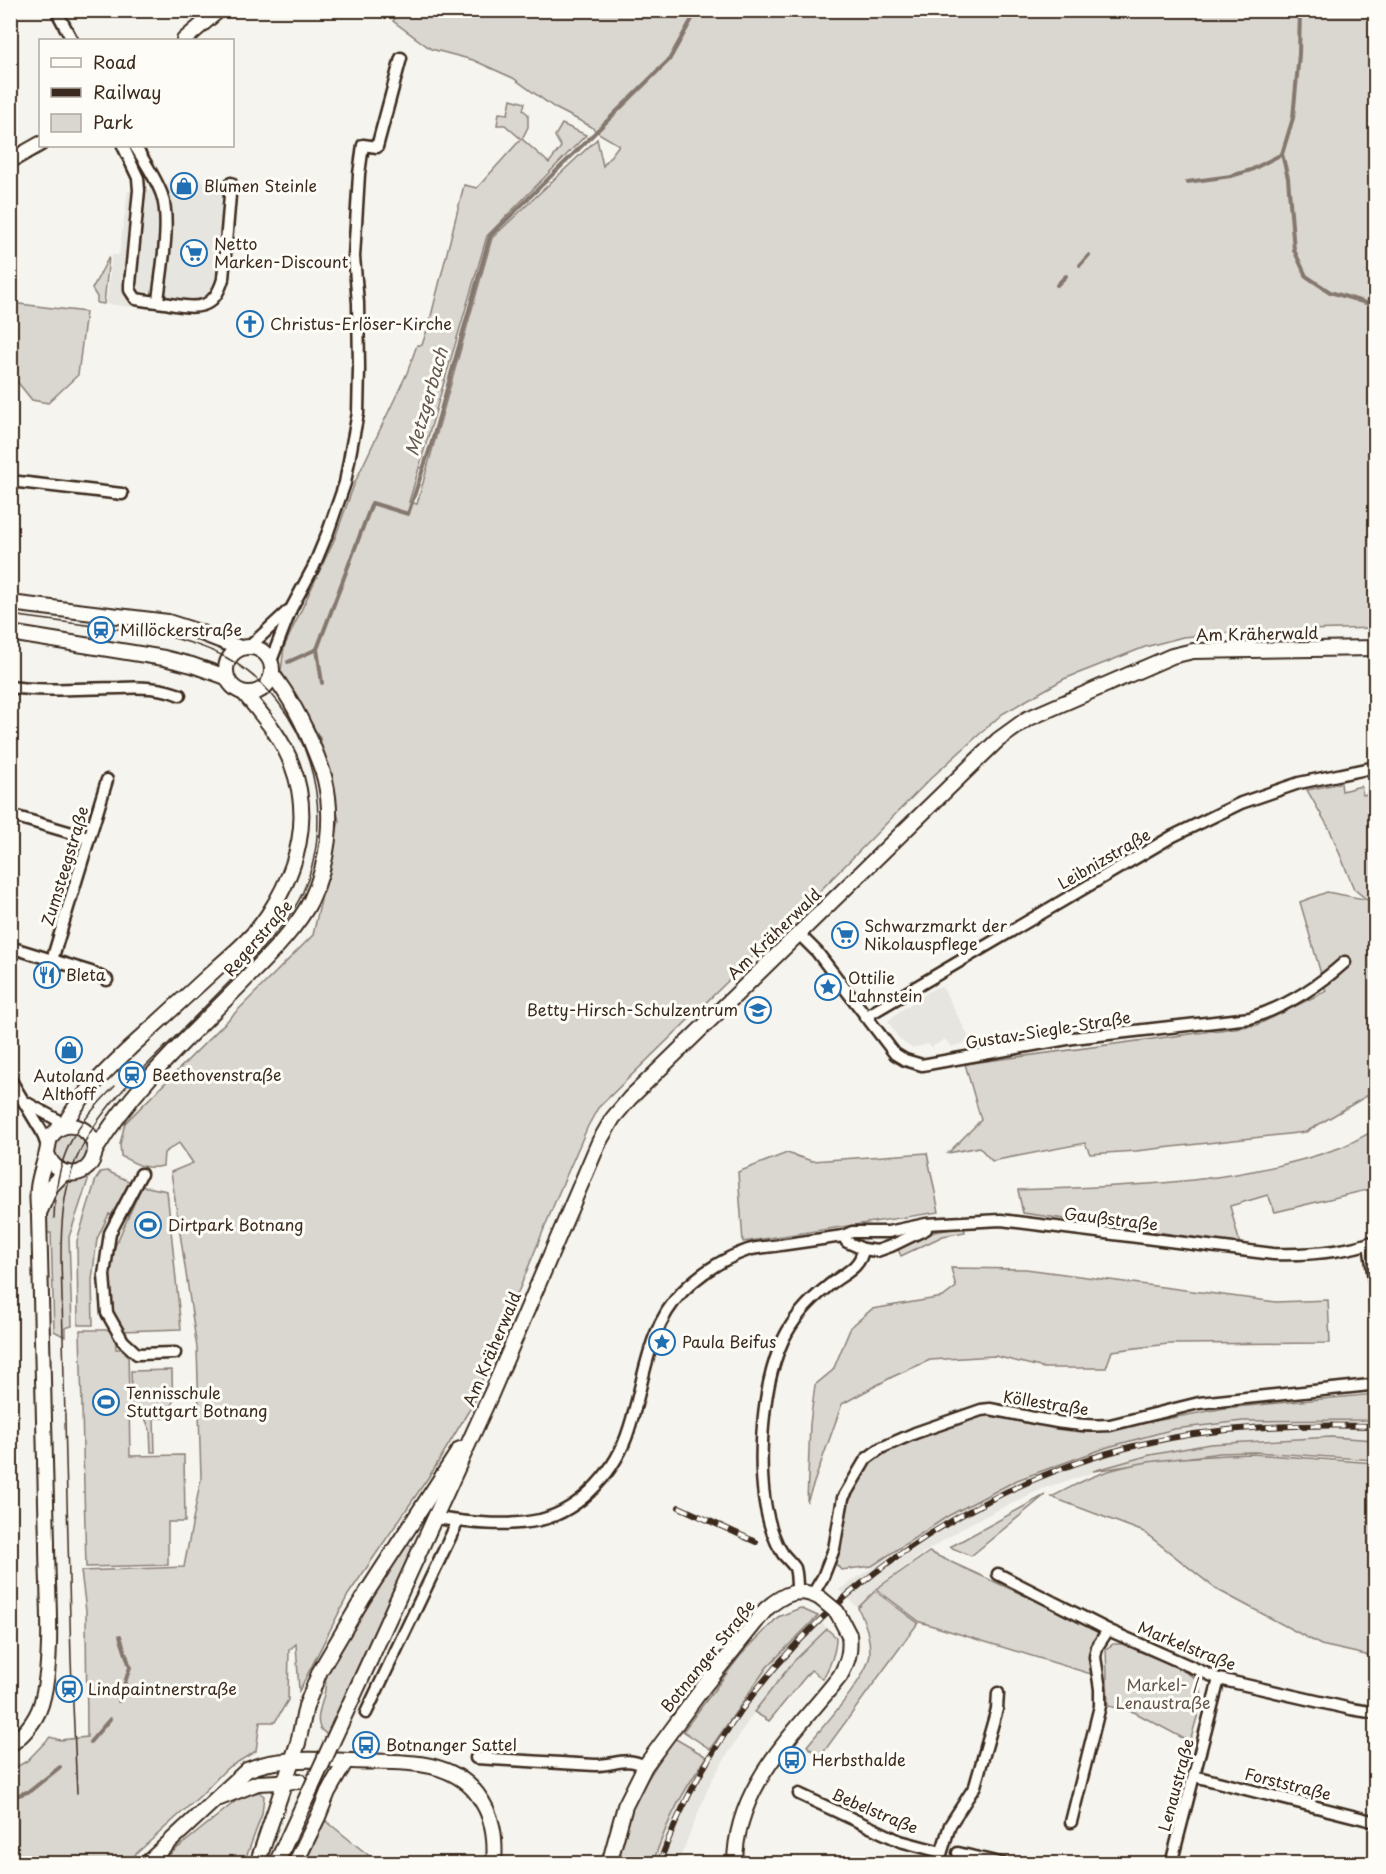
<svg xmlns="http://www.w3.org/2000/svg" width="1386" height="1874" font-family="'Playpen Sans',sans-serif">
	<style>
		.built { fill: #e7e5df }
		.green { fill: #dad6d0; stroke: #8a8077; stroke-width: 1.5 }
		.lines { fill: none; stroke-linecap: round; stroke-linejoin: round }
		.stream { stroke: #84786e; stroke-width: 4 }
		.minor-casing { stroke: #3b2a1e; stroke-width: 15 }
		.major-casing { stroke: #3b2a1e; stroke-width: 18 }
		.minor { stroke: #fdfcf7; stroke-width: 10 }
		.major { stroke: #fdfcf7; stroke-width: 14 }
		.tram { stroke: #3b2a1e; stroke-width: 1.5 }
		.rail-casing { stroke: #3b2a1e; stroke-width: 6 }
		.rail { stroke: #fdfcf7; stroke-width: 4; stroke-dasharray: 11; stroke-linecap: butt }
		.major-bridge-casing { stroke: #3b2a1e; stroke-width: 18; stroke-linecap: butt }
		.major-bridge { stroke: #fdfcf7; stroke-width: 14 }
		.labels { text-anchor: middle; stroke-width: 6; stroke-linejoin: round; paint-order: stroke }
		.poi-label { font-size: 16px; fill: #3b2a1e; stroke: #fdfcf7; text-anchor: start }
		.street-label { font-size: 16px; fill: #3b2a1e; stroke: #fdfcf7 }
		.park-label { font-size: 16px; fill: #63554a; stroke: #fdfcf7 }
		.water-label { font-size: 18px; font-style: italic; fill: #65584d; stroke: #fdfcf7 }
	</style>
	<rect width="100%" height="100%" fill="#f5f4ee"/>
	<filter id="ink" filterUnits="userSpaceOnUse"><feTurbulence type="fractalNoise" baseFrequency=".0167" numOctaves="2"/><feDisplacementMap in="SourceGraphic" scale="12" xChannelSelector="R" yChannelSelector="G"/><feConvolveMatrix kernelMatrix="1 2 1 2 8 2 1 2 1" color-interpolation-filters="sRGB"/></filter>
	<g filter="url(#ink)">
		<!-- built -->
		<g class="built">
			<polygon points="170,177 199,180 237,197 225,293 213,307 196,314 106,304 112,255 119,255 128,191 167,189"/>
			<polygon points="936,987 941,987 944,990 971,1041 951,1047 945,1039 932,1047 928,1044 912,1048 905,1044 897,1036 888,1021 897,1013"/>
			<polygon points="1330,1419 1375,1420 1375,1440 1331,1437 1255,1440 1210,1444 1150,1455 1044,1488 969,1524 922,1554 876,1589 858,1608 839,1590 948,1516 1017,1480 1108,1447 1174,1429 1243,1421"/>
			<polygon points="818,1616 827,1629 793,1662 754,1712 711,1781 678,1863 653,1864 662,1833 689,1783 710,1749 767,1667"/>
		</g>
		<!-- green -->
		<g class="green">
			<path d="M400,11H1375V628L1240,632L1183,637L1145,647L1064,679L1002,714L932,777L811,900L598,1108L588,1126L557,1197L481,1383L480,1392L434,1469L348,1595L299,1691L296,1644L289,1650L288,1700L275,1722H260L256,1751L226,1769L201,1795L126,1863L11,1864V1770L27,1761L50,1737L60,1740L87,1737L86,1611L81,1571L184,1567L201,1478L197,1348L171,1172L193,1163L179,1143L164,1153L163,1166C145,1170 136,1164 121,1156L120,1144L125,1123L313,935L339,821L320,738L281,671L284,647L335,538L355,482L407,373L417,345H422L429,324L464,185L477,188L521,139L505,125H497L499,113L508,114L511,99L525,103L523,110L528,114V127L522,139L549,163L561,147L555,136L562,124L586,135L487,236L409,502L417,504L492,238L597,139L603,166L619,145L600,134L590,126L555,108L513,78L473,60L431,49L393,21Z"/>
			<polygon points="109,257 104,304 97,303 97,297 92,289"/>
			<polygon points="11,303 86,312 78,375 48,403 32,400 11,374"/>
			<polygon points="1341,783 1342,791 1361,786 1363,795 1374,793 1372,784 1375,784 1375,898 1366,899 1354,889 1330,830 1307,790"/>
			<polygon points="1327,892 1375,901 1375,1091 1306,1132 1136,1151 1090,1154 1085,1143 992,1161 979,1147 948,1153 981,1120 965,1064 1257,1025 1326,991 1300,902"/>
			<path d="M1375,1130V1188L1275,1212L1268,1195L1230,1206L1240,1244L1023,1213L1018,1190C1125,1186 1236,1185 1339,1148C1351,1144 1363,1136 1375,1130Z"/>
			<circle cx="71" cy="1150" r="17"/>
			<polygon points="787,1153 812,1161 927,1153 939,1212 743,1242 738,1172"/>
			<polygon points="107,1171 131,1182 116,1216 109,1214 97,1239 92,1280 93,1325 78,1325 77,1241 96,1179 101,1172"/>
			<path d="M89,1177L69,1237L72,1326L65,1328V1337L54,1331L51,1233H45C45,1217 47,1188 66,1183C74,1181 81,1181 89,1177Z"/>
			<polygon points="142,1186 167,1191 181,1329 122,1331 113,1310 109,1260"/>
			<polygon points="964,1227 965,1232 943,1236 901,1256 898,1249 934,1232"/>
			<polygon points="951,1268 1026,1269 1276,1302 1328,1300 1330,1343 1168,1344 1112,1351 1106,1368 1044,1368 995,1356 930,1360 892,1377 842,1404 807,1502 810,1424 815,1385 833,1370 851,1327 872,1309 943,1297 956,1287"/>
			<polygon points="80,1330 115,1330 116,1349 128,1349 130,1456 184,1455 185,1522 168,1522 168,1565 86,1567"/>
			<polygon points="172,1370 173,1418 154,1418 155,1452 151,1452 150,1430 145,1418 145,1410 132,1410 131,1371"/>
			<polygon points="1375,1394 1375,1420 1243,1421 1174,1429 1108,1447 1017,1480 948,1516 872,1566 841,1570 835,1563 845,1500 868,1460 885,1450 981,1413 1096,1432 1225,1408"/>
			<polygon points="1331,1437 1375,1440 1375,1460 1254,1452 1220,1453 1093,1471 1150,1455 1210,1444"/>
			<path d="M1252,1454L1375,1463V1657L1321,1645L1216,1589L1144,1532L1051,1497C1066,1490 1081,1481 1097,1475C1141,1458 1205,1456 1252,1454Z"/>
			<polygon points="1045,1495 971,1556 950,1547"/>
			<path d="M406,1544L413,1546L327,1734C310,1727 323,1703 325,1690C326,1685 326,1681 325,1676Z"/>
			<polygon points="929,1552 1100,1630 1090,1654 1091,1674 920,1622 876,1589"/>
			<path d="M875,1591L918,1623L820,1757L807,1746C823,1726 869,1677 870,1653C870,1637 866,1623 858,1608Z"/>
			<polygon points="800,1608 818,1616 767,1667 710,1749 683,1731 740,1656 778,1617"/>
			<path d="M827,1629L836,1637C836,1653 830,1665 823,1679L811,1670L769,1721L754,1712L793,1662Z"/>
			<polygon points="1113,1644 1122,1644 1175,1666 1197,1679 1202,1694 1201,1703 1190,1742 1134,1712 1108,1706 1106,1649"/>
			<path d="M674,1738L707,1757C683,1790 665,1825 653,1863L616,1864L635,1799Z"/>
			<polygon points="259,1792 264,1796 262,1814 244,1863 158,1864 242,1796"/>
			<polygon points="325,1820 378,1863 305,1863"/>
		</g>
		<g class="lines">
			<!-- stream -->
			<g class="stream">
				<polyline points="1300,10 1299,54 1293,118 1282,154 1288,178 1294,250 1306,276 1330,292 1376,306"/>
				<polyline points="1187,182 1231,176 1251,170 1282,154"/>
				<polyline points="1080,265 1089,255"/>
				<polyline points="1057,285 1066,276"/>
				<polyline points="288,662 317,649"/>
				<polyline points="322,683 317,649 372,503 408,514 431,445 490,236 669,60 697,10"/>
				<polyline points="119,1701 130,1667 120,1636"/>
				<polyline points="90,1742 110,1719"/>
				<polyline points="10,1798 30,1791 60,1767"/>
			</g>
			<defs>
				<g id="minor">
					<polyline points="56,10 72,40"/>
					<path d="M123,146L138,178L139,190L130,284V290L136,299C147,301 158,302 170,304C197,309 214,310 223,279L231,183"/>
					<path d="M135,146C144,161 156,178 162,195C171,222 161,272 158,301"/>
					<polyline points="10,481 122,494"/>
					<polyline points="249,647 288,611"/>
					<polyline points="271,661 291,609 313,568 328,532 345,483 352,444 358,413 359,368 358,303 354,257 359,174 363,145 377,147 401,58"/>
					<path d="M10,687C47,692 83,688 120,688C141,687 160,687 180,695"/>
					<polyline points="10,815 89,838"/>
					<path d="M799,934L817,952L895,1054L905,1060L922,1065L1073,1038L1250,1018C1286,1007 1317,987 1345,962"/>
					<polyline points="10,947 91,972 107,980"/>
					<polyline points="52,960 107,780"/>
					<polyline points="865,1017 1173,836 1241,803 1299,783 1376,767"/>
					<polyline points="10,1079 42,1132 47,1146"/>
					<polyline points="25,1102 56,1119 61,1127"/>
					<polyline points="141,1174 110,1233 104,1275 107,1313 123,1341 137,1354 175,1353"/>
					<polyline points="843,1236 847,1242 863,1249 877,1251 891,1246 926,1229"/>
					<polyline points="1369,1243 1376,1294"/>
					<path d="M436,1518C470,1523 507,1527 540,1520C582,1510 617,1469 629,1429C645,1381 646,1329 683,1291C701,1273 725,1258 748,1250C758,1247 770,1247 780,1245C801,1242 822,1239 843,1236L852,1232H888L926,1224L1001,1220L1273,1254C1308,1255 1342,1253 1376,1241"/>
					<polyline points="998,1574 1108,1630 1219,1679 1351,1709 1376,1713"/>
					<path d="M797,1591C797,1584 797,1575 795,1568C792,1563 787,1559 783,1554C779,1548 775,1540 773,1534C754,1482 760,1390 783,1340C793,1319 809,1301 827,1287C840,1275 861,1269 863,1249"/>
					<path d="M813,1594L823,1577L834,1549L843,1498L866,1459L881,1448L915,1433L981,1410L990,1409C1029,1416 1070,1428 1110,1425L1199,1403L1370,1385L1376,1383"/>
					<polyline points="366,1713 458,1521"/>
					<path d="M476,1758L595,1765C617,1765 624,1756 645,1766"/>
					<polyline points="1194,1776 1376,1822"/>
					<polyline points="799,1794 900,1841 941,1852"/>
					<polyline points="1071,1822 1100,1706 1100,1689 1095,1657 1097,1647 1108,1630"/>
					<polyline points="958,1853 1004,1864"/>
					<polyline points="938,1864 950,1825 975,1786 997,1709 998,1693"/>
					<polyline points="1171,1864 1219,1679"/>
				</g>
				<g id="major">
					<polyline points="184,40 219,10"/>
					<polyline points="10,161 40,144"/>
					<polyline points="10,603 168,622 196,631 240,648"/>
					<polyline points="10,633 164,658 192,665 226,677"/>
					<circle cx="249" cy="670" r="23"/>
					<path d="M64,1126C79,1096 107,1070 131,1047C160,1020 189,994 218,967C235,952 255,935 268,915C298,869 312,817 292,765C282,737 262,715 244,693"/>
					<path d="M95,1151C132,1088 190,1036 241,984C264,960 297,929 311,900C328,864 334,818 325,780C323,771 319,762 316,754C305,726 291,698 272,674"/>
					<polyline points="40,1211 51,1186 64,1173"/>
					<polyline points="370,1660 492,1392 599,1142 613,1118 630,1098 974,763 998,740 1027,719 1172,656 1193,651 1376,648"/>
					<path d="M10,1745C26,1733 39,1717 43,1697C54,1652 47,1590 47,1543C45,1434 41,1325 39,1215C35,1191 39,1179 46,1156C49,1147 47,1138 56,1131C73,1116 100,1135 94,1156C86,1182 54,1177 47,1153"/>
					<polyline points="220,1798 258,1783 299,1781"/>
					<path d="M146,1864L247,1770C278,1756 319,1760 352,1761C395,1763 448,1756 477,1794C493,1815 496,1837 494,1864"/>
					<polyline points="257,1864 298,1743 306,1706 320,1671 363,1598 460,1449"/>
					<polyline points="295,1864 318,1817 328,1792 346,1761"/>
					<path d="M609,1864L625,1806L645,1766L705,1685L766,1609C783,1594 799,1586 820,1598"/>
					<path d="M735,1864C735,1785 795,1734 840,1676C848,1662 851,1651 849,1635"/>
				</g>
			</defs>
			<!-- minor casing -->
			<use href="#minor" class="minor-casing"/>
			<!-- major casing -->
			<use href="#major" class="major-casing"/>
			<!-- minor -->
			<use href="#minor" class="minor"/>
			<!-- major -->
			<use href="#major" class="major"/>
			<!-- tram -->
			<g class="tram">
				<path d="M10,615L163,635C185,641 207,647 227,658C308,703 340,811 302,894C290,919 271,939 252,959C223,988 194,1018 165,1047C130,1082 94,1115 75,1162C63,1193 61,1224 61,1257L71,1660L77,1793"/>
				<path d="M54,1218C56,1156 72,1129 115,1086"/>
			</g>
			<defs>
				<g id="rail">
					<polyline points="679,1507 756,1542"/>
					<path d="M659,1864C735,1654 927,1495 1142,1444C1218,1426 1297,1424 1376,1426"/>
				</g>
			</defs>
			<!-- rail casing -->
			<use href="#rail" class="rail-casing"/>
			<!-- rail -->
			<use href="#rail" class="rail"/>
			<defs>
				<g id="major-bridge">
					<polyline points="820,1598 837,1612 849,1635"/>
					<polyline points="276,1864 370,1660"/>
				</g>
			</defs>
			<!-- major-bridge casing -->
			<use href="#major-bridge" class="major-bridge-casing"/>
			<!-- major-bridge -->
			<use href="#major-bridge" class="major-bridge"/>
		</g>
	</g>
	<!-- icons -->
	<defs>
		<symbol id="shop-ring" viewBox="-11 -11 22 22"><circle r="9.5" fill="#fdfcf7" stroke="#1f6fb2" stroke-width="1.5"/><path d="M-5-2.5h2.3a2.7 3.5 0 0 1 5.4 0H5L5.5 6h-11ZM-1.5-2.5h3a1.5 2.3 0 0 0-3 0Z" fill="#1f6fb2"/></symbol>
		<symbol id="supermarket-ring" viewBox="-11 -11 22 22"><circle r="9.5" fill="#fdfcf7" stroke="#1f6fb2" stroke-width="1.5"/><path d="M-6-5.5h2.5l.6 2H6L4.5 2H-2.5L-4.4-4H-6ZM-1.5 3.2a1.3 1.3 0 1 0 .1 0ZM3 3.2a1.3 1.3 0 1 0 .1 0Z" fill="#1f6fb2"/></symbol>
		<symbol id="church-ring" viewBox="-11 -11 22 22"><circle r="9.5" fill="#fdfcf7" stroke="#1f6fb2" stroke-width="1.5"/><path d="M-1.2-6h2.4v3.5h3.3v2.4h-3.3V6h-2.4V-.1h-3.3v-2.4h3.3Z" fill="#1f6fb2"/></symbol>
		<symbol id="station-ring" viewBox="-11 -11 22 22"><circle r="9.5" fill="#fdfcf7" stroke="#1f6fb2" stroke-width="1.5"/><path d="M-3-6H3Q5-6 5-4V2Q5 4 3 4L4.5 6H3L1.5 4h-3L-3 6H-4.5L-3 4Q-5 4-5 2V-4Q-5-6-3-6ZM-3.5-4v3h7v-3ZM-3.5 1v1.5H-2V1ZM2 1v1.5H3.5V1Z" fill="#1f6fb2"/></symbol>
		<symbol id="restaurant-ring" viewBox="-11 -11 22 22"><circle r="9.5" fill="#fdfcf7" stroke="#1f6fb2" stroke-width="1.5"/><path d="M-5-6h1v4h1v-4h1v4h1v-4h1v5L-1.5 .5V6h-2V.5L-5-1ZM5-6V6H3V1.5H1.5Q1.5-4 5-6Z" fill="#1f6fb2"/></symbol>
		<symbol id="sight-ring" viewBox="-11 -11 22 22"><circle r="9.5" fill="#fdfcf7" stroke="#1f6fb2" stroke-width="1.5"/><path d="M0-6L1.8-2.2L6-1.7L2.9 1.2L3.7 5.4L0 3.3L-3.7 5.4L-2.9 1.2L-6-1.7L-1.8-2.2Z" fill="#1f6fb2"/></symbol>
		<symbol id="school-ring" viewBox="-11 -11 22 22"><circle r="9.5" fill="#fdfcf7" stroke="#1f6fb2" stroke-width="1.5"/><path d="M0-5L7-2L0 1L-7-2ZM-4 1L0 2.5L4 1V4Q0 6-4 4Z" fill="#1f6fb2"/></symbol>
		<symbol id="stadium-ring" viewBox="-11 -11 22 22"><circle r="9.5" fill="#fdfcf7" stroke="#1f6fb2" stroke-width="1.5"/><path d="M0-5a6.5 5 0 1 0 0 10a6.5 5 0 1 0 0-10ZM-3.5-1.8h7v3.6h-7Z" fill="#1f6fb2"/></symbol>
		<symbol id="bus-ring" viewBox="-11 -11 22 22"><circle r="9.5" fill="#fdfcf7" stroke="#1f6fb2" stroke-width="1.5"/><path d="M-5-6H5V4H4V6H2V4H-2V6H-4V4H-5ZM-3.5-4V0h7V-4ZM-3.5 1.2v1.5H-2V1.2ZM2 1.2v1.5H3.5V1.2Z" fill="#1f6fb2"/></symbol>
	</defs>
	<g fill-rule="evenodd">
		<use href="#shop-ring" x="169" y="171" width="30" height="30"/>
		<use href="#supermarket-ring" x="179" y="238" width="30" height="30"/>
		<use href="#church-ring" x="235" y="309" width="30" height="30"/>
		<use href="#station-ring" x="86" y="615" width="30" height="30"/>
		<use href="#supermarket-ring" x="830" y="920" width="30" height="30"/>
		<use href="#restaurant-ring" x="32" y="960" width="30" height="30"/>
		<use href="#sight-ring" x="813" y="972" width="30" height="30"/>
		<use href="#school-ring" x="743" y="995" width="30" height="30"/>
		<use href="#shop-ring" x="54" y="1035" width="30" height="30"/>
		<use href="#station-ring" x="117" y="1060" width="30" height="30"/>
		<use href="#stadium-ring" x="133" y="1210" width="30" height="30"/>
		<use href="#sight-ring" x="647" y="1327" width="30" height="30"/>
		<use href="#stadium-ring" x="91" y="1387" width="30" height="30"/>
		<use href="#station-ring" x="54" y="1674" width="30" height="30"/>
		<use href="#bus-ring" x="351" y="1730" width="30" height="30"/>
		<use href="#bus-ring" x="777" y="1745" width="30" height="30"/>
	</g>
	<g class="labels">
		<!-- poi labels -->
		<g class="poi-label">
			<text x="204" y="192">Blumen Steinle</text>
			<text x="214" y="250">Netto<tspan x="214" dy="18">Marken-Discount</tspan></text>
			<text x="270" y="330">Christus-Erlöser-Kirche</text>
			<text x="120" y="636">Millöckerstraße</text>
			<text x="864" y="932">Schwarzmarkt der<tspan x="864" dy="18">Nikolauspflege</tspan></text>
			<text x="66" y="981">Bleta</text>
			<text x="848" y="984">Ottilie<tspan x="848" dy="18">Lahnstein</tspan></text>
			<text x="738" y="1016" text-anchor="end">Betty-Hirsch-Schulzentrum</text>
			<text x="152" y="1081">Beethovenstraße</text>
			<text x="69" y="1082" text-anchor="middle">Autoland<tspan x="69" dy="18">Althoff</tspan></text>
			<text x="168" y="1231">Dirtpark Botnang</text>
			<text x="682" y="1348">Paula Beifus</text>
			<text x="126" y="1399">Tennisschule<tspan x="126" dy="18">Stuttgart Botnang</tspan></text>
			<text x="88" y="1695">Lindpaintnerstraße</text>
			<text x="386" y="1751">Botnanger Sattel</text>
			<text x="812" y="1766">Herbsthalde</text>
		</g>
		<!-- street labels -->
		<g class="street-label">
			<text transform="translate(1257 634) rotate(-1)" y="6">Am Kräherwald</text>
			<text transform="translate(1104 859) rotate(-30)" y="6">Leibnizstraße</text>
			<text transform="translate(65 866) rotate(-73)" y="6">Zumsteegstraße</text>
			<text transform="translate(774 934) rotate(-44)" y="6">Am Kräherwald</text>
			<text transform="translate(258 938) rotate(-49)" y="6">Regerstraße</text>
			<text transform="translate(1048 1030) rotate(-9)" y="6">Gustav-Siegle-Straße</text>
			<text transform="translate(1111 1219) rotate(7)" y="6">Gaußstraße</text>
			<text transform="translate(492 1349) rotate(-67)" y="6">Am Kräherwald</text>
			<text transform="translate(1046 1403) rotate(9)" y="6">Köllestraße</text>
			<text transform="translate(1187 1646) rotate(22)" y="6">Markelstraße</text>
			<text transform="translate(708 1656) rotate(-51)" y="6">Botnanger Straße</text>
			<text transform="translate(1288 1784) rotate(14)" y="6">Forststraße</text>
			<text transform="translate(1176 1785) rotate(-75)" y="6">Lenaustraße</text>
			<text transform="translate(875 1811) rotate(23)" y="6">Bebelstraße</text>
		</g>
		<!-- park labels -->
		<g class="park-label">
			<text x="1163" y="1691">Markel- /<tspan x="1163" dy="18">Lenaustraße</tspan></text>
		</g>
		<!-- water labels -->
		<g class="water-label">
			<text transform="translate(427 402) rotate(-74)" y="6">Metzgerbach</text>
		</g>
	</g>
	<!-- margin -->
	<rect width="1386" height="1874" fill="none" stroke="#fdfcf7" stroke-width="36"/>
	<rect x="18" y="18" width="1350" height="1838" fill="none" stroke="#3b2a1e" stroke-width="2" filter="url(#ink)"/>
	<!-- legend -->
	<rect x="39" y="39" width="195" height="108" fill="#fdfcf7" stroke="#afa8a0" stroke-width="1.5"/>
	<rect x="51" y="58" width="30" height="9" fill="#fdfcf7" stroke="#afa8a0" stroke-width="1.5"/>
	<text x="93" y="69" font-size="18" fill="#3b2a1e">Road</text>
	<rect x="51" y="88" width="30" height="9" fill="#3b2a1e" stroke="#afa8a0" stroke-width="1.5"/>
	<text x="93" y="99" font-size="18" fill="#3b2a1e">Railway</text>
	<rect x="51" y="114" width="30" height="18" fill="#dad6d0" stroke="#afa8a0" stroke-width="1.5"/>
	<text x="93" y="129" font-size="18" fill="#3b2a1e">Park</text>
</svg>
